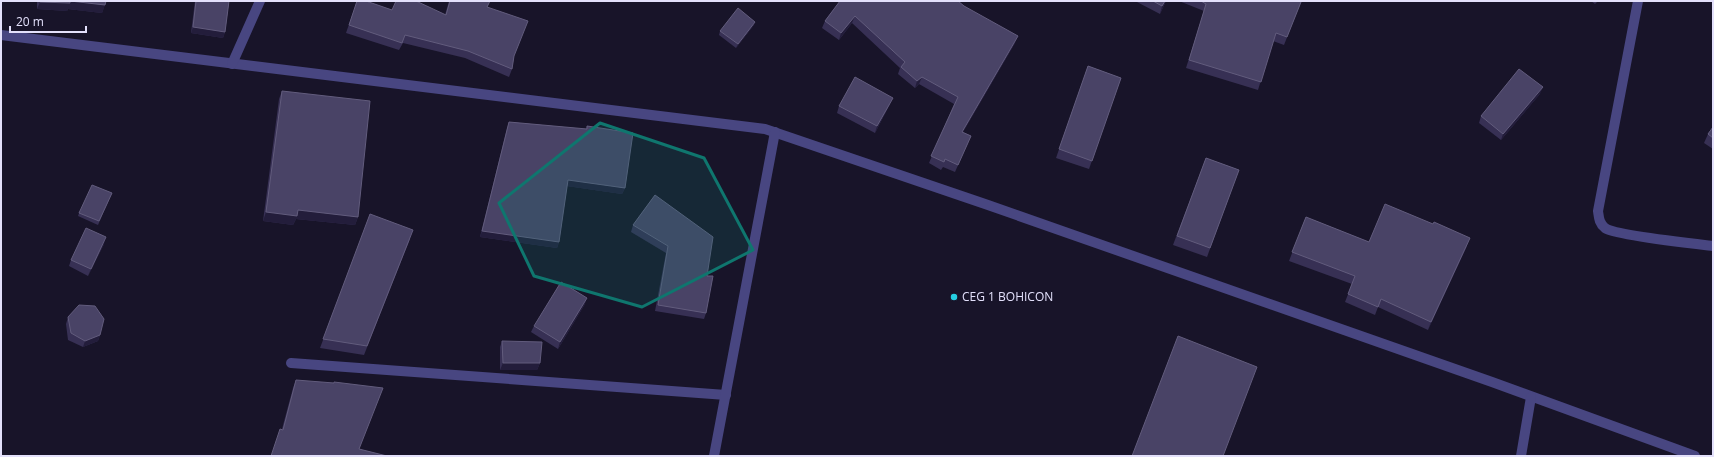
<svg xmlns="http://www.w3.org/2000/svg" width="1714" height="457" font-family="'Open Sans',sans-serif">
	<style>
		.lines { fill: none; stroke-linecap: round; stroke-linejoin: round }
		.street { stroke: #484681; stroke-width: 10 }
		.wall { fill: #373054 }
		.shaded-wall { fill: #231d3b }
		.building { fill: #494366; stroke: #625c7d }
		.marked { fill: #0f766e; fill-opacity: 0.2; stroke: #0f766e; stroke-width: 3; stroke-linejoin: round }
		.poi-dot { fill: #25cee2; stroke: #181429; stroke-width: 1.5 }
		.labels { text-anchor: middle; stroke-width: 3; stroke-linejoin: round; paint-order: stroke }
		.poi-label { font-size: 12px; fill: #e3e0fb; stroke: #181429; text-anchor: start }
	</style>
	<rect width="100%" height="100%" fill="#181429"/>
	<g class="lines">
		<!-- street -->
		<g class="street">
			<path d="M1638,1L1598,211C1599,218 1599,223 1605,228C1614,235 1696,244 1713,246"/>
			<polyline points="1,35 765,129 988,205 1492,382 1695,456"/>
			<polyline points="232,64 260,1"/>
			<polyline points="291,363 726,395"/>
			<polyline points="714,456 775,132"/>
			<polyline points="1521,456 1531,397"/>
		</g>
	</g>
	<!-- wall -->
	<g class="wall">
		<polygon points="37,1 106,1 102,13 68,9 67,11 37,9"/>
		<polygon points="195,1 229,1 225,32 223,38 191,33"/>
		<polygon points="357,1 392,10 445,15 449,1 490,1 487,7 514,57 512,69 509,77 465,58 403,43 399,50 346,33"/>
		<polygon points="840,1 964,6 1015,43 963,132 971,136 955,172 943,167 941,170 929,163 954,104 919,84 915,88 898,74 900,68 852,23 839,40 822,28 825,21"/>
		<polygon points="1135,1 1166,1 1160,14"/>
		<polygon points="1179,1 1298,1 1301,2 1284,45 1273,41 1258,90 1186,68 1204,11"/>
		<polygon points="1591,1 1598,1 1595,4"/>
		<polygon points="754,25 736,48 719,35 720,31"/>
		<polygon points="1088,66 1121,78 1089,169 1056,158"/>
		<polygon points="282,91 358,217 355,225 296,219 293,225 263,221 279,99"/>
		<polygon points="1540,94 1501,140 1479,123 1481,116"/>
		<polygon points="890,104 875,133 837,113 839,106"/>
		<polygon points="509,122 586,129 587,126 625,188 622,194 567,186 559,242 557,248 480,237 507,128"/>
		<polygon points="1713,127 1713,149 1704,143 1708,134"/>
		<polygon points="1206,158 1239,170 1207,257 1173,245"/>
		<polygon points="112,193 98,225 78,216 79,213"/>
		<polygon points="655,195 707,276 706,313 704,319 655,311 666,253 631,232 633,225"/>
		<polygon points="370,214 410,239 364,355 320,348"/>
		<polygon points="1306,217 1369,242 1467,246 1428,330 1378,307 1375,315 1345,302 1352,284 1289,261"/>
		<polygon points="104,244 88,276 69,266 71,260"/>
		<polygon points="585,304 558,349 531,332 534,326"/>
		<polygon points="68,317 100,335 98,341 83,347 68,340 66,324"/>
		<polygon points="502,341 540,363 537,370 500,370 500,347"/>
		<polygon points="296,380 359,449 282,429 293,388"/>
	</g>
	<!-- shaded-wall -->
	<g class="shaded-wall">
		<polygon points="70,1 105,5 102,13 68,9 67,11 37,9 40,2"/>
		<polygon points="1165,1 1166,1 1160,14 1162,6"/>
		<polygon points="855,16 852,23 839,40 841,33"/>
		<polygon points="755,22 754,25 736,48 738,44"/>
		<polygon points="193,27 225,32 223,38 191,33"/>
		<polygon points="1018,36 1015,43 959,139 962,132"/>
		<polygon points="922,77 919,84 915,88 917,81"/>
		<polygon points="1543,87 1540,94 1501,140 1503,134"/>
		<polygon points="893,98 890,104 875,133 877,126"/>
		<polygon points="568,180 625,188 622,194 566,186"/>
		<polygon points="298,210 358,217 355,225 296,219 293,225 263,221 266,212"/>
		<polygon points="482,231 559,242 557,248 480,237"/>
		<polygon points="106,237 104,244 88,276 91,269"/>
		<polygon points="1470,238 1467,246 1428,330 1431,322"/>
		<polygon points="587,298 585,304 558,349 560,342"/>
		<polygon points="100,335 98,341 83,347 85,341"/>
		<polygon points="503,363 540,363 537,370 500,370"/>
	</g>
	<!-- building -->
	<g class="building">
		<polygon points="40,1 106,1 105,5 70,1 70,3 40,2"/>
		<polygon points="196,1 229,1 225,32 193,27"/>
		<polygon points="357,1 366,1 392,10 396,1 416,1 446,15 450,1 490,1 487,7 528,21 514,56 512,69 468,51 405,35 402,43 349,25"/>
		<polygon points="840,1 958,1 964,6 1018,36 962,132 971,136 958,165 945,159 944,162 931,156 958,97 922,77 917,81 901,67 905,62 855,16 841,33 825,21"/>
		<polygon points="1153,1 1165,1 1162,6"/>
		<polygon points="1201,1 1298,1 1301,2 1287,37 1276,33 1261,82 1189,60 1206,4"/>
		<polygon points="738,8 755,22 738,44 720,31"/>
		<polygon points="1088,66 1121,78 1092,161 1059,149"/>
		<polygon points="1519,69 1543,87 1503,134 1481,116"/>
		<polygon points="855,77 893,98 877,126 839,106"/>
		<polygon points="282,91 370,101 358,217 298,210 297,216 266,212"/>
		<polygon points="509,122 587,129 587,126 633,133 625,188 568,180 559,242 482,231"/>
		<polygon points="1713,127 1713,138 1708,134"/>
		<polygon points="1206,158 1239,170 1210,248 1177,236"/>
		<polygon points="92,185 112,193 99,221 79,213"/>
		<polygon points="655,195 713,237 707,276 713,276 706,313 658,305 668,246 633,225"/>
		<polygon points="1385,204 1433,224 1434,222 1470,238 1431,322 1381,299 1378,307 1348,294 1355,276 1292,252 1306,217 1369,242"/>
		<polygon points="370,214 413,230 367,346 323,339"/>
		<polygon points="86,228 106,237 91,269 71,260"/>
		<polygon points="561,282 587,298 560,342 534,326"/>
		<polygon points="79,305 95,306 104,319 100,335 85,341 71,333 68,317"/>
		<polygon points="1178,336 1257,367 1223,456 1132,456"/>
		<polygon points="502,341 542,342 540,363 503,363"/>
		<polygon points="296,380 334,383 334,382 383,388 359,449 387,456 271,456 280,429 283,430"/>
	</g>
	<!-- marked area -->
	<path class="marked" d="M600,123L704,158L753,250L642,307L534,276L499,203Z"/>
	<!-- markers -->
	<circle class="poi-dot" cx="954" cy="297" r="4"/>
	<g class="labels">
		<!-- poi labels -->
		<g class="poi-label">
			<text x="962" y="301">CEG 1 BOHICON</text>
		</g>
	</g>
	<!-- border -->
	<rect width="1714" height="457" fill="none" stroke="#e3e0fb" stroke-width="4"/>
	<!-- scale -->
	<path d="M10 26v6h76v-6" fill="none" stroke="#e3e0fb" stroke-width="2"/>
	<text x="16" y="26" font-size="12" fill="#e3e0fb" stroke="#181429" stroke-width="3" paint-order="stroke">20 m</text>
</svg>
